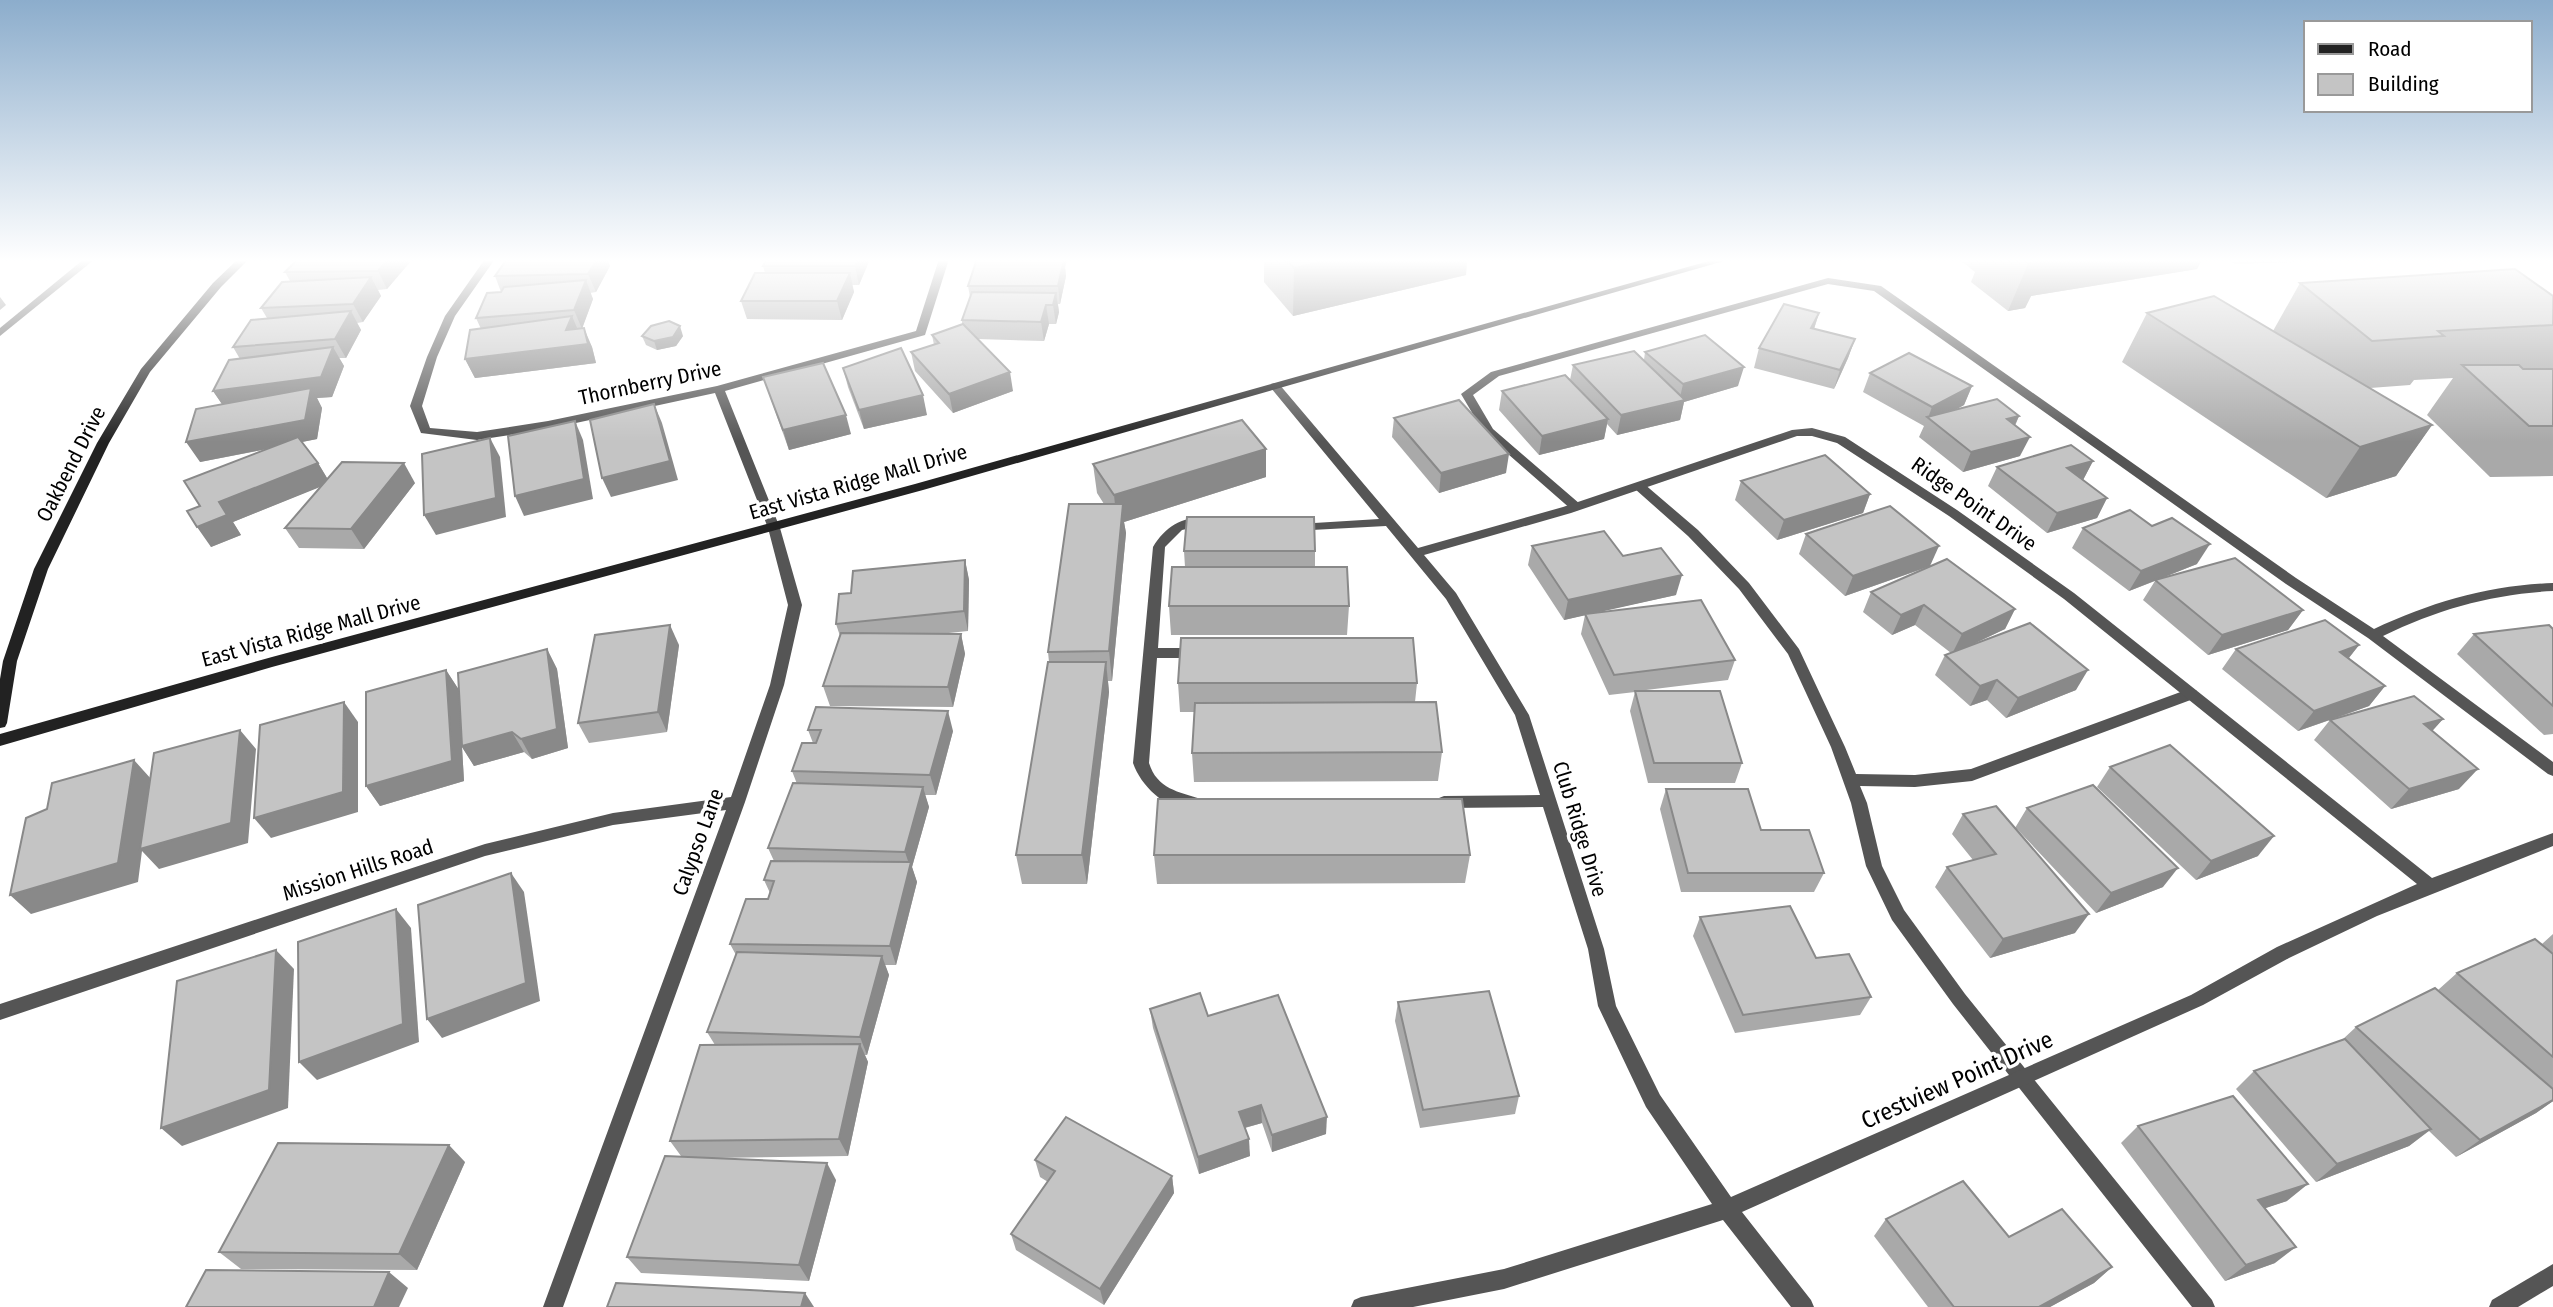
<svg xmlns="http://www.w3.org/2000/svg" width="2553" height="1307" font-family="'Fira Sans Condensed',sans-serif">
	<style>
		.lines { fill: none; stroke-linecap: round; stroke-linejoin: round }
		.lane { fill: #555; fill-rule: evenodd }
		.street { fill: #555; fill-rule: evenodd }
		.secondary { fill: #222; fill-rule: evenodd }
		.wall { fill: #a9a9a9 }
		.shaded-wall { fill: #898989 }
		.building { fill: #c4c4c4; stroke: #898989; stroke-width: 2 }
		.labels { text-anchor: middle; stroke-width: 7; stroke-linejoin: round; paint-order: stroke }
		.street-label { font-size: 21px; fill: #000; stroke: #fff }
		.near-street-label { font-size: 24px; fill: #000; stroke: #fff }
	</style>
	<rect width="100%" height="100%" fill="#fff"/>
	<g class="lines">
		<!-- lane -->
		<g class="lane">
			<polygon points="84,259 95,259 0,336 0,328"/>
			<path d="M1828,278L1881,286L2296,578L2374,629C2431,602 2490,585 2553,583V591C2493,594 2438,609 2383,636L2553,762V776L2548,774L2368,638L2286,584L1874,291L1828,284L1499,376L1473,395L1493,429L1580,504L1582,507L1576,511L1572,510L1484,433L1461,394L1491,372Z"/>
			<polygon points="1639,482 1643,483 1698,530 1749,583 1799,649 1845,747 1856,774 1915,775 1971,769 2186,690 2196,690 2198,694 2196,698 1972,781 1915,787 1860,786 1867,803 1882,866 1904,910 1965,994 2212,1300 2215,1307 2192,1307 1953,1004 1892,920 1866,866 1851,803 1831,747 1788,654 1739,589 1688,536 1635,489 1633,486"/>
			<polygon points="2553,1264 2553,1286 2518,1307 2489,1307 2492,1300"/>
		</g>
		<!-- street -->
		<g class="street">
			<polygon points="485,259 495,259 455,316 437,357 422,406 430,428 477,432 548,421 717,386 916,331 939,259 949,259 925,335 725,391 780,528 802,605 784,685 745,802 563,1307 543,1307 726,810 613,825 485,856 0,1020 0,1004 485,844 613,813 731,797 770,685 788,605 768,528 715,393 548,429 477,440 421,433 410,406 427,357 445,316"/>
			<path d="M1275,383L1279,384L1418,548L1563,507L1792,430L1812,428L1845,437L1957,510L2074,593L2432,878L2553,833V846L2377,916L2289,958L2203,1005L1742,1212L1811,1300L1814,1307H1791L1723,1220L1504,1289L1413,1307H1351L1354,1300L1361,1297L1504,1269L1712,1204L1646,1107L1598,1006L1588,949L1543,807L1444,808L1439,806L1436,802L1439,798L1444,796L1540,795L1515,715L1446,599L1386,526L1293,531L1292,528L1298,524L1379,519L1271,388V384ZM1797,436H1812L1837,443L1949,516L2064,599L2417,884L2277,947L2191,995L1731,1197L1660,1095L1616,1006L1604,949L1529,715L1456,593L1424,555L1571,513Z"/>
			<path d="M1205,517L1209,518L1211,521L1209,524L1182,530L1165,547L1158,648H1197L1204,653L1197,658H1157L1149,763C1157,789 1179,792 1201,799L1204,803L1201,807C1172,816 1142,789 1133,763L1153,547C1165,527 1181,517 1205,517Z"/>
		</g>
		<!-- secondary -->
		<g class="secondary">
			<polygon points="238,259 249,259 221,287 150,372 109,443 48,569 17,661 7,723 5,727 0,728 0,679 3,661 34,569 97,443 141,369 213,283"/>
			<polygon points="1716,259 1731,259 923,490 272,667 0,746 0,734 272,657 915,484"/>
		</g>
	</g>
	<!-- wall -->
	<g class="wall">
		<polygon points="507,259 614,259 608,260 610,266 596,292 590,293 593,299 582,328 592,347 596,363 475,378 465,359 481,329 476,318 501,292 495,276"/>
		<polygon points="767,259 870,259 859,285 852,285 854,292 842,320 747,319 741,301 765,273 763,266"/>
		<polygon points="975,259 1067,259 1065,267 1066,276 1060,304 1058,304 1059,312 1056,324 1049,324 1044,341 978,339 1013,391 953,413 915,371 911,352 934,345 932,335 962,325 962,320 970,297 968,286 976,261"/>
		<polygon points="1264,259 1467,259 1466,275 1293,316 1264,282"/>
		<polygon points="1959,259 2202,259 2197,269 2031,296 2025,308 2008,311 1971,282 1975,272"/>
		<polygon points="2229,259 2381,259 2235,264"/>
		<polygon points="410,262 387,289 378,290 381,296 363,322 357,323 361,330 346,358 339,358 344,366 332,397 317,398 322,408 317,439 302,442 318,463 327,478 415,483 364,549 299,548 285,528 321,486 233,522 241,535 211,547 200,506 267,449 200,462 222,404 213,391 240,359 233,347 267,318 261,308 290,281 285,272"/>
		<polygon points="2300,283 2553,296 2553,476 2490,477 2427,415 2453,378 2414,380 2410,385 2370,388 2432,425 2396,476 2326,498 2122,362 2147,313 2273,331"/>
		<polygon points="1819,313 1814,329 1855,339 1848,358 1834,389 1754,368 1759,348"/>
		<polygon points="642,336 683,336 676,346 657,350 646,345"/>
		<polygon points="1645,352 1738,386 1684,402 1680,420 1617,435 1607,424 1604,439 1539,455 1499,410 1502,391 1570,380 1573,365 1644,360"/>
		<polygon points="843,368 927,415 864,429 848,387"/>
		<polygon points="1870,373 1972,386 1964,405 1955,410 2019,416 2015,426 2020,456 1963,472 1919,437 1924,426 1863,392"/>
		<polygon points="763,377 851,434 789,450"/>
		<polygon points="1394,418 1506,473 1439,493 1392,437"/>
		<polygon points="2093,461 2083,480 2107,498 2097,518 2047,533 1988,486 1997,467"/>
		<polygon points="1093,464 1266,477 1124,522 1126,533 1112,681 1108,681 1109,692 1087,884 1022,884 1016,855 1049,662 1048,652 1104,504 1097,493"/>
		<polygon points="1741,481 1870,494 1863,513 1777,540 1735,500"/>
		<polygon points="2083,528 2197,564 2157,580 2303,610 2288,630 2208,655 2143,600 2155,581 2129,591 2072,548"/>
		<polygon points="1806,534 1930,566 2015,609 2005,629 1967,647 2076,690 2006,718 1987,700 1970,706 1935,675 1945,655 1951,653 1915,625 1892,635 1863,612 1871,592 1928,567 1845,596 1799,554"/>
		<polygon points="1532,546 1623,556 1676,595 1588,614 1735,660 1728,680 1638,691 1742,763 1735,783 1648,783 1630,711 1635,692 1609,695 1581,634 1585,615 1564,620 1528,565"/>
		<polygon points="1184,551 1315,551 1315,567 1349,606 1347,635 1171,635 1169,606 1185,567"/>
		<polygon points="965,560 969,580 968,631 939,634 961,634 965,654 953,707 830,706 823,686 840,636 836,624 851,593"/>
		<polygon points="2553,628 2553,734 2544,735 2457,654 2474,634"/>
		<polygon points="679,645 667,732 589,743 578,723"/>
		<polygon points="2359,645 2349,658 2385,686 2369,706 2331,720 2443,719 2432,731 2459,789 2391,809 2314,740 2330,720 2298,731 2222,669 2236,649"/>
		<polygon points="547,649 557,669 568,748 532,759 524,752 474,766 462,747 464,781 380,806 366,786 446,670 459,690"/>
		<polygon points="1178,683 1417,683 1415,702 1442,752 1438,781 1194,782 1192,753 1194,712 1180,712"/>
		<polygon points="808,730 953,731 936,795 925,795 929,807 912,867 917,882 896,965 885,965 889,975 867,1055 865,1055 868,1062 848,1156 711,1158 836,1180 809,1281 641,1273 627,1257 681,1156 670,1141 715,1045 707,1032 736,955 730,944 768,899 770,893 764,880 774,861 768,848 797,784 792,771 813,743"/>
		<polygon points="2110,767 2258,856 2196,880 2097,787"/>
		<polygon points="1666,789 1824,873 1814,892 1681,892 1660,809"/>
		<polygon points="2027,808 2163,887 2096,913 2017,829 2075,933 1990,958 1935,887 1947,867 1973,860 1952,834 1963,814 2015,828"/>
		<polygon points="1154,855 1470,855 1465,883 1157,884"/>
		<polygon points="1700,917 1871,997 1860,1015 1735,1033 1693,936"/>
		<polygon points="2553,934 2553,1101 2536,1113 2456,1157 2429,1131 2409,1146 2316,1182 2236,1089 2254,1071 2342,1040 2356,1027 2438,990 2457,973 2542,944"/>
		<polygon points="1398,1002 1519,1096 1515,1114 1420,1128 1395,1021"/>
		<polygon points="1150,1009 1208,1016 1326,1134 1272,1152 1262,1123 1245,1128 1250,1156 1199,1174 1153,1028"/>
		<polygon points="2138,1126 2287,1201 2265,1208 2275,1263 2225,1281 2121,1143"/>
		<polygon points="1035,1160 1172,1176 1174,1193 1104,1305 1016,1250 1011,1234 1048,1182 1040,1177"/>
		<polygon points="465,1162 417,1270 241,1269 219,1252"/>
		<polygon points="1886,1219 2009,1237 2112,1267 2094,1283 2050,1307 1928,1307 1874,1236"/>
	</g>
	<!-- shaded-wall -->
	<g class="shaded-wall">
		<polygon points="388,259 408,259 410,262 387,289 378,271"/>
		<polygon points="597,259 607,259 610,266 596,292 588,274"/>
		<polygon points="858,259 870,259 859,285 855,266"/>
		<polygon points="1062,259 1067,259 1065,267 1066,276 1060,304 1058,286"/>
		<polygon points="1333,259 1467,259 1466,275 1293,316 1294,268"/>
		<polygon points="2030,259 2202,259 2197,269 2031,296 2025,308 2008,311"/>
		<polygon points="850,273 854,292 842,320 837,301"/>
		<polygon points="371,277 381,296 363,322 353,304"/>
		<polygon points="586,280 593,299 582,329 574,310"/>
		<polygon points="1056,293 1059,312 1056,324 1053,305"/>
		<polygon points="0,297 6,305 0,310"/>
		<polygon points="1046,305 1049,324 1044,341 1041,322"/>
		<polygon points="351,311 361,330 346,358 335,339"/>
		<polygon points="1819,313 1813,332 1811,328"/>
		<polygon points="572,316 580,335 584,328 592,347 596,363 475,378 465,359 566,330"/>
		<polygon points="680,326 683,336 676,346 657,350 654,341"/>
		<polygon points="1855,339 1848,358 1834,389 1840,370"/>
		<polygon points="333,347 344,366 332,397 317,398 322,408 317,439 200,462 186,442 226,410 213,391"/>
		<polygon points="1744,367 1738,386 1684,402 1680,420 1617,435 1621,415 1679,402 1683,384"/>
		<polygon points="1010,372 1013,391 953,413 949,394"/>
		<polygon points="1972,386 1964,405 1933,422 1928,418 1932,407"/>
		<polygon points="923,395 927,415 864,429 859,410"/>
		<polygon points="654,404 662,423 678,480 611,497 602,478"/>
		<polygon points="846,415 851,434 789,450 783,430"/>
		<polygon points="2019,416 2010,435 2007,419"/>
		<polygon points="1608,419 1604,439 1539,455 1542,436"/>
		<polygon points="575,421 583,440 593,499 524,516 515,496"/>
		<polygon points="2432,425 2396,476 2326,498 2360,447"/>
		<polygon points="2030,437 2020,456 1963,472 1971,452"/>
		<polygon points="490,438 500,457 506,517 436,535 424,515"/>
		<polygon points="1266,449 1266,477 1124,522 1126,533 1112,681 1109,651 1117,524 1114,495"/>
		<polygon points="1509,454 1506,473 1439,493 1441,473"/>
		<polygon points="2093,461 2083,480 2067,468"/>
		<polygon points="318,463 330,483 233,522 241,535 211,547 197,527 219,502"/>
		<polygon points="404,463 415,483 364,549 351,529"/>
		<polygon points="1870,494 1863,513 1777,540 1784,520"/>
		<polygon points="2107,498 2097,518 2047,533 2057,513"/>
		<polygon points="2210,544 2197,564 2129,591 2141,571"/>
		<polygon points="1939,546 1930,566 1845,596 1853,576"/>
		<polygon points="965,560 969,580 968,631 964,611"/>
		<polygon points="1682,575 1676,595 1564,620 1568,600"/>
		<polygon points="1924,605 1915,625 1892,635 1901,615"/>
		<polygon points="2015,609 2005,629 1952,654 1962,634"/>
		<polygon points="2303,610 2288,630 2208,655 2222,635"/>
		<polygon points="670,625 679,645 667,732 658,712"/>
		<polygon points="961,634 965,654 953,707 948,687"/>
		<polygon points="2359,645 2343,665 2340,652"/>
		<polygon points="547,649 557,669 568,748 532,759 521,739"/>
		<polygon points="1106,662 1109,692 1087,884 1082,855"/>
		<polygon points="446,670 459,690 512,732 524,752 474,766 462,747 464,781 380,806 366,786"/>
		<polygon points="2088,670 2076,690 2006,718 2018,698"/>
		<polygon points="1997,680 1987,700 1970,706 1980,686"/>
		<polygon points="2385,686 2369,706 2298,731 2314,711"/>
		<polygon points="344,702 358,722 358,812 271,838 254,818"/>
		<polygon points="948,711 953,731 936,795 930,775"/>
		<polygon points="2443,719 2425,739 2424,724"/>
		<polygon points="240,730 256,749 248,843 159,869 142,851 138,882 31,914 10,895 134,760 152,780"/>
		<polygon points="2478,769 2459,789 2391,809 2409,789"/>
		<polygon points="923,787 929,807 912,867 917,882 896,965 890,946 910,867 905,852"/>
		<polygon points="2274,836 2258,856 2196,880 2211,861"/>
		<polygon points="2178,868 2163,887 2096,913 2111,893"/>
		<polygon points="511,873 524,892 540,1001 442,1038 427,1019"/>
		<polygon points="396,909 411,928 419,1042 317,1080 299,1062"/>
		<polygon points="2089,914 2075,933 1990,958 2003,939"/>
		<polygon points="276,950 294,969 288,1108 182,1146 161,1128"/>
		<polygon points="882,956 889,975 867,1055 860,1037"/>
		<polygon points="860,1044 868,1062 848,1156 839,1139"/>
		<polygon points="2553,1100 2553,1101 2536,1113 2456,1157 2480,1140"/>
		<polygon points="1261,1105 1262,1123 1240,1129 1239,1112"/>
		<polygon points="1327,1117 1326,1134 1272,1152 1272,1135"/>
		<polygon points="2431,1129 2409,1146 2316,1182 2337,1164"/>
		<polygon points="1249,1139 1250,1156 1199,1174 1198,1157"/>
		<polygon points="449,1145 465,1162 417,1270 399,1254"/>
		<polygon points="827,1163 836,1180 809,1281 799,1265"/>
		<polygon points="1172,1176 1174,1193 1104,1305 1100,1289"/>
		<polygon points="2308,1184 2287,1201 2239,1217 2258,1200"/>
		<polygon points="2296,1247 2275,1263 2225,1281 2246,1265"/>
		<polygon points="2112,1267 2094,1283 2050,1307 2039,1307"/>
		<polygon points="389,1272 408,1288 399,1307 374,1307"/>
		<polygon points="805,1293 814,1307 801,1307"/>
	</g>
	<!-- building -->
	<g class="building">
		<polygon points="298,259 388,259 378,271 285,272"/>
		<polygon points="507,259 597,259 588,274 495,276"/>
		<polygon points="767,259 858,259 855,266 763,266"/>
		<polygon points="977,259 1064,259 1058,286 968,286"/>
		<polygon points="1286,259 1333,259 1294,268"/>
		<polygon points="2022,259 2044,259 2046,260 2028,263"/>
		<polygon points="2515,269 2553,296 2553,325 2438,331 2444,336 2372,341 2300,283"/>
		<polygon points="755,273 850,273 837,301 741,301"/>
		<polygon points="371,277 353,304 261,308 282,282"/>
		<polygon points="586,280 574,310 476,318 487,293 501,292 504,287"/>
		<polygon points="972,292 1056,293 1053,305 1046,305 1041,322 962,320"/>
		<polygon points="2214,296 2432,425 2360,447 2147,313"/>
		<polygon points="1784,304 1819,313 1811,328 1855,339 1840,370 1759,348"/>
		<polygon points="351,311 335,339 233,347 251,320"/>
		<polygon points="572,316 566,330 584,328 588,344 465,359 470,330"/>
		<polygon points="669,321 680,326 673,337 654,341 642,336 651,326"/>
		<polygon points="963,324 1010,372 949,394 911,352 939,343 932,335"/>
		<polygon points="1705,335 1744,367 1683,384 1645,352"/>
		<polygon points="333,347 321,377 213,391 229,360"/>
		<polygon points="901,348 923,395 859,410 843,368"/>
		<polygon points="1634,351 1685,400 1621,415 1573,365"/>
		<polygon points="1909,353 1972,386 1932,407 1870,373"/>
		<polygon points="823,363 846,415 783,430 763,377"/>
		<polygon points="2462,365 2519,365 2523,369 2553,369 2553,426 2529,426"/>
		<polygon points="1565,375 1608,419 1542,436 1502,391"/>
		<polygon points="311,388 305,420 186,442 196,409"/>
		<polygon points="1997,399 2019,416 2007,419 2030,437 1971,452 1927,417"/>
		<polygon points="1459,400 1509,454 1441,473 1394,418"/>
		<polygon points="654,404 670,461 602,478 590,420"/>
		<polygon points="1242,420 1266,449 1114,495 1093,464"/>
		<polygon points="575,421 584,479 515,496 508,436"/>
		<polygon points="298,437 318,463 219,502 227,515 197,527 187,511 200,506 184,481"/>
		<polygon points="490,438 496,498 424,515 422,454"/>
		<polygon points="2071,445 2093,461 2067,468 2107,498 2057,513 1997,467"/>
		<polygon points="1825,455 1870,494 1784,520 1741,481"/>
		<polygon points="342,462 404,463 351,529 285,528"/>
		<polygon points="1069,504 1123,504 1109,651 1048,652"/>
		<polygon points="1890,506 1939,546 1853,576 1806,534"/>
		<polygon points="2130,510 2152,526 2172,518 2210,544 2141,571 2083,528"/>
		<polygon points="1187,517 1314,517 1315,551 1184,551"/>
		<polygon points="1604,531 1623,556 1661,548 1682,575 1568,600 1532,546"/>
		<polygon points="2235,558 2303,610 2222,635 2155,580"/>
		<polygon points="1947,559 2015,609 1962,634 1924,605 1901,615 1871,592"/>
		<polygon points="965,560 964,611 836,624 839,594 851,593 853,571"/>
		<polygon points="1172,567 1347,567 1349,606 1169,606"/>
		<polygon points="1701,600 1735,660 1614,675 1585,614"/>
		<polygon points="2325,620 2359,645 2340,652 2385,686 2314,711 2236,649"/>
		<polygon points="2030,623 2088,670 2018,698 1997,680 1980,686 1945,655"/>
		<polygon points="670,625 658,712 578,723 595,635"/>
		<polygon points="2549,625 2553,629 2553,706 2474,634"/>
		<polygon points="841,633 961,634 948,687 823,686"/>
		<polygon points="1181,638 1413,638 1417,683 1178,683"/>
		<polygon points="547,649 557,729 521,739 512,732 462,746 458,673"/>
		<polygon points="1048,662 1106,662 1082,855 1016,855"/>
		<polygon points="446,670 452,761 366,786 366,692"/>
		<polygon points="1635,691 1720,691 1742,763 1654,763"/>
		<polygon points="2414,696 2443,719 2424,724 2478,769 2409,789 2330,720"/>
		<polygon points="344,702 343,792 254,818 260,725"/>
		<polygon points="1436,702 1442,752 1192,753 1195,703"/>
		<polygon points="816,707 948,711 930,775 792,771 802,743 816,743 821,730 808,730"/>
		<polygon points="240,730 231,823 140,849 154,753"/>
		<polygon points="2170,745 2274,836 2211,861 2110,767"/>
		<polygon points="134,760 118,863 10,895 26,818 47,809 52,783"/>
		<polygon points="793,783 923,787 905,852 768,848"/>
		<polygon points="2093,785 2178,868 2111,893 2027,808"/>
		<polygon points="1666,789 1748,789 1761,830 1809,830 1824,873 1688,873"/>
		<polygon points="1158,799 1462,799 1470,855 1154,855"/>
		<polygon points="1996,806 2089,914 2003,939 1947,867 1996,854 1963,814"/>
		<polygon points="771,861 911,862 890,946 730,944 746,899 768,899 774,881 764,880"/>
		<polygon points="511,873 526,983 427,1019 418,905"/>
		<polygon points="1790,906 1816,958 1849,954 1871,997 1743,1015 1700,917"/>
		<polygon points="396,909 403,1024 299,1062 298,942"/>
		<polygon points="2535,939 2553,954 2553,1057 2457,973"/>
		<polygon points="276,950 269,1090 161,1128 177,981"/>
		<polygon points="737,952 882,956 860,1037 707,1032"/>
		<polygon points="2435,988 2553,1089 2553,1100 2480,1140 2356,1027"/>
		<polygon points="1489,991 1519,1096 1423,1110 1398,1002"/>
		<polygon points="1200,993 1208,1016 1278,995 1327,1117 1272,1135 1261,1105 1239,1112 1249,1139 1198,1157 1150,1009"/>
		<polygon points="2345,1039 2431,1129 2337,1164 2254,1071"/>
		<polygon points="860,1044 839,1139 670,1141 700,1045"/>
		<polygon points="2233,1096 2308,1184 2258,1200 2296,1247 2246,1265 2138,1126"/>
		<polygon points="1066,1117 1172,1176 1100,1289 1011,1234 1055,1171 1035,1160"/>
		<polygon points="278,1143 449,1145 399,1254 219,1252"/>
		<polygon points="665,1156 827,1163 799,1265 627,1257"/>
		<polygon points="1963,1181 2009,1237 2062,1209 2112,1267 2039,1307 1954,1307 1886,1219"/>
		<polygon points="206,1270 389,1272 374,1307 186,1307"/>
		<polygon points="616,1283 805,1293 801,1307 607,1307"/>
	</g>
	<!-- sky -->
	<linearGradient id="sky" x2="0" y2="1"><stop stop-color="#8cadcc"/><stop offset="0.59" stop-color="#fff"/><stop offset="1" stop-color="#fff" stop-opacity="0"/></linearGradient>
	<rect width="2553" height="442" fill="url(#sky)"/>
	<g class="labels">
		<!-- street labels -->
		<g class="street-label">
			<text transform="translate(650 383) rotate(-12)" y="7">Thornberry Drive</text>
			<text transform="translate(71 464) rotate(-63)" y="7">Oakbend Drive</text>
			<text transform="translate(858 482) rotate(-16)" y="7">East Vista Ridge Mall Drive</text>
			<text transform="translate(1974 504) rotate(35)" y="7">Ridge Point Drive</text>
			<text transform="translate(311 631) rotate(-15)" y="7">East Vista Ridge Mall Drive</text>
			<text transform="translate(1580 829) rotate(73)" y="7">Club Ridge Drive</text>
			<text transform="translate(698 842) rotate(-70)" y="7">Calypso Lane</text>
			<text transform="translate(358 870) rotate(-18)" y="7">Mission Hills Road</text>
		</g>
		<!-- near-street labels -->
		<g class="near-street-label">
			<text transform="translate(1957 1080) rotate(-24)" y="8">Crestview Point Drive</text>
		</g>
	</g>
	<!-- legend -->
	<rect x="2304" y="21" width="228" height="91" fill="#ffffff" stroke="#999999" stroke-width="2"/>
	<rect x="2318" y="44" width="35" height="10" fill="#222222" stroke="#999999" stroke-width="2"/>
	<text x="2368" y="56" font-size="21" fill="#000000">Road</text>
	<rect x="2318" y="74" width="35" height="21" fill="#c4c4c4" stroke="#999999" stroke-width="2"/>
	<text x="2368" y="91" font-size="21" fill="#000000">Building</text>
</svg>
